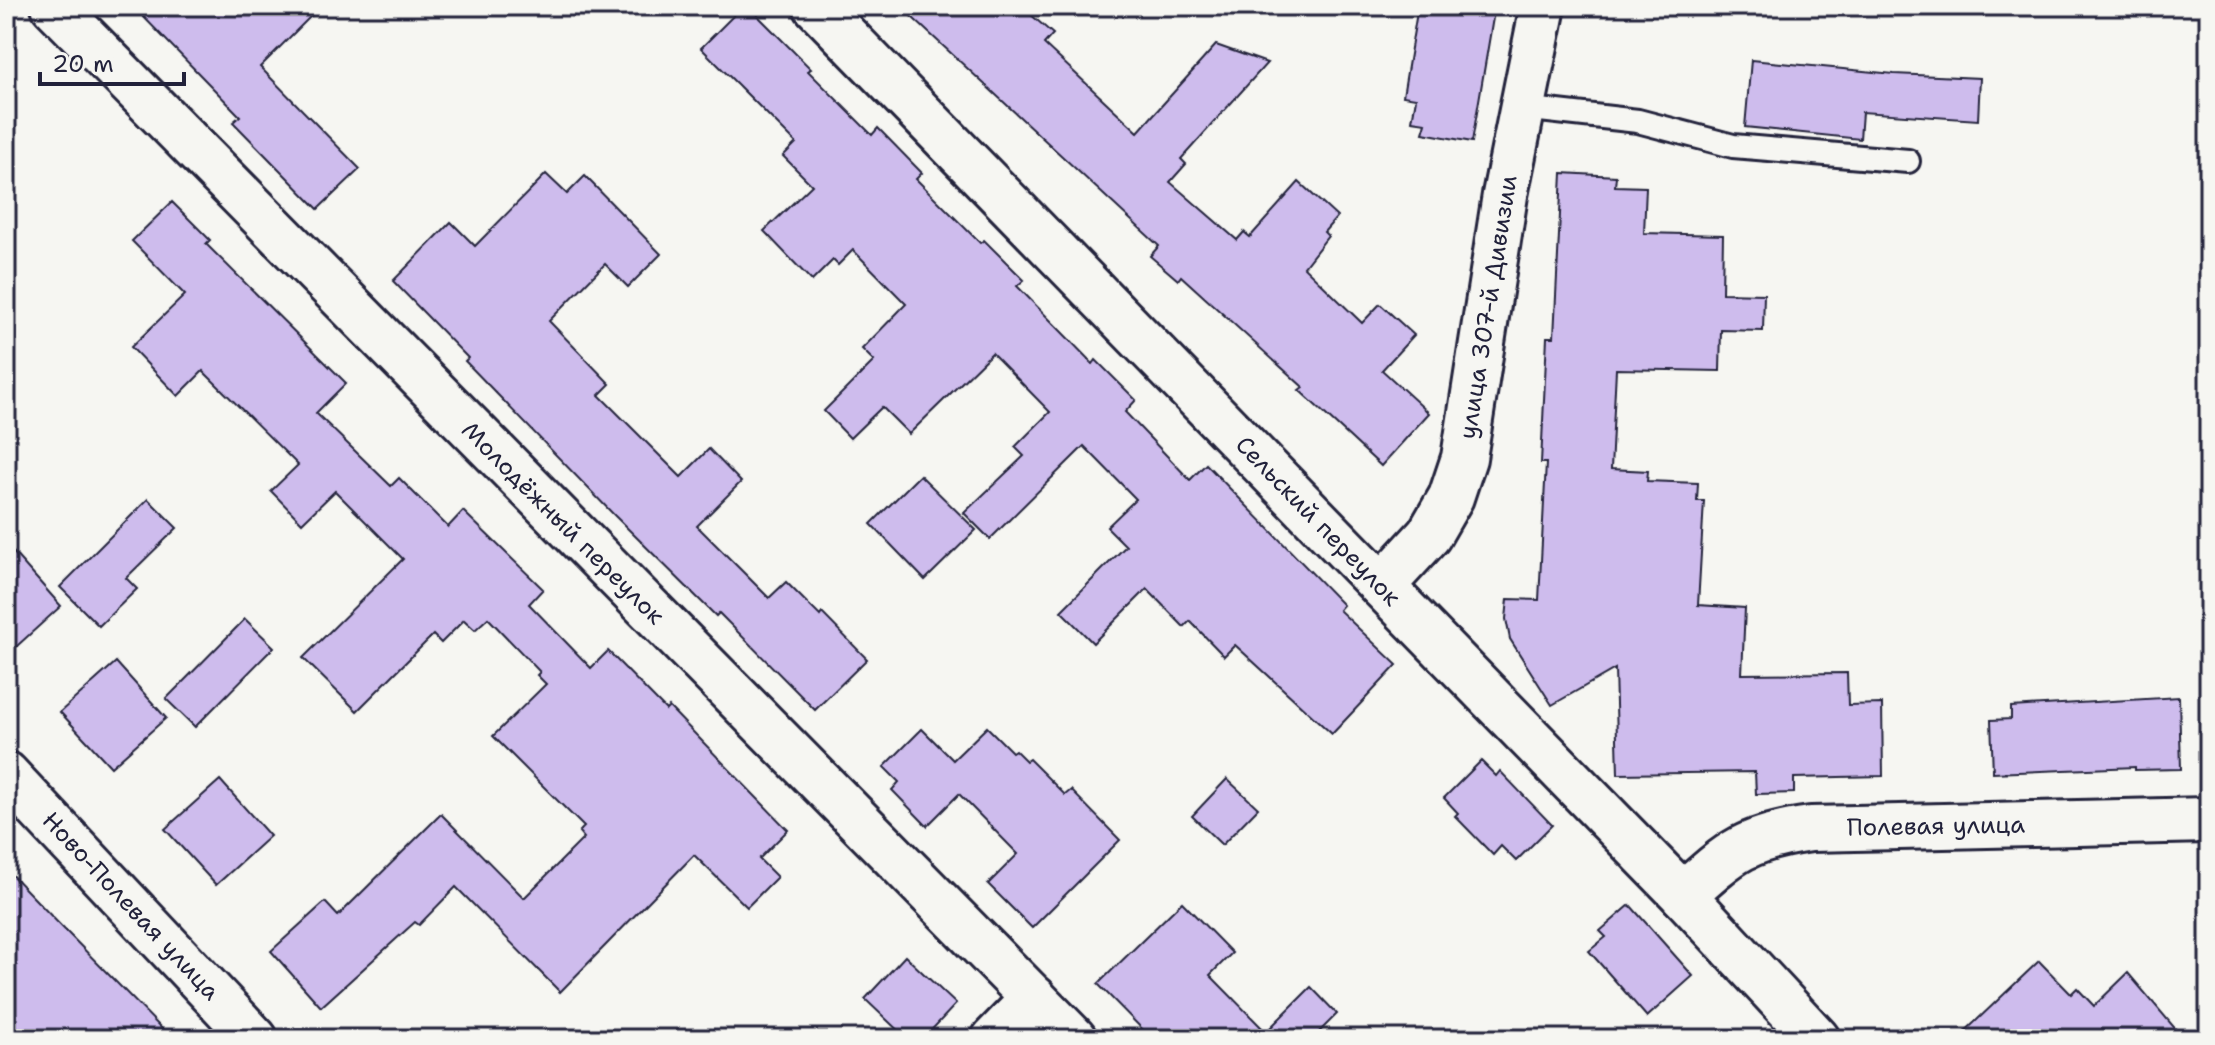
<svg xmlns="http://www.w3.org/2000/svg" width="2215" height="1045" font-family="'Shantell Sans',sans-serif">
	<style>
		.building { fill: #cebced; stroke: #22223b; stroke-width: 2 }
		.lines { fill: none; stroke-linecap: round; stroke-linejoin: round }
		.lane-casing { stroke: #22223b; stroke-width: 28 }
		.street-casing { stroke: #22223b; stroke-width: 50 }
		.secondary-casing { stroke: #22223b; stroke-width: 50 }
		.lane { stroke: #f6f6f2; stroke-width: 22 }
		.street { stroke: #f6f6f2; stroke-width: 44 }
		.secondary { stroke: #f6f6f2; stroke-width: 44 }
		.labels { text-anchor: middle; stroke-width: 7; stroke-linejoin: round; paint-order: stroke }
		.street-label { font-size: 24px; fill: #22223b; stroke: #f6f6f2 }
	</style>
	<rect width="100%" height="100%" fill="#f6f6f2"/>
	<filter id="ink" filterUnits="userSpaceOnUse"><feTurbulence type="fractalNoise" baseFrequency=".0125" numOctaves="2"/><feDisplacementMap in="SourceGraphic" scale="16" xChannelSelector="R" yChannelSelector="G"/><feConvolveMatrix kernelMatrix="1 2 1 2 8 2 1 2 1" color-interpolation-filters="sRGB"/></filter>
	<g filter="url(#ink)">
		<!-- building -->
		<g class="building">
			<polygon points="133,6 321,6 260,67 360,169 318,209 233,122 240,116"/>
			<polygon points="743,6 748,6 811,69 808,71 872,135 878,128 922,173 916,179 980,243 984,240 1024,280 1017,286 1093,364 1096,360 1136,400 1125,412 1190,480 1206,464 1343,605 1339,610 1397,665 1332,734 1235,645 1224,656 1190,621 1184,627 1147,589 1093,643 1061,611 1126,546 1107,527 1136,499 1084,446 990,539 964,513 1024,456 1015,447 1050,412 992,353 909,434 882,407 850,438 824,411 874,361 862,349 906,304 853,250 838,265 833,260 812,281 764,231 812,185 783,156 796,143 701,48"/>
			<polygon points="900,6 1021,6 1053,34 1044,44 1138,132 1216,45 1267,63 1181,159 1186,164 1170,182 1237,240 1244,232 1250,237 1299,182 1337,217 1324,232 1328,236 1304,267 1362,323 1380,304 1414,335 1382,370 1429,413 1381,466 1299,390 1303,387 1181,276 1178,280 1150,256 1159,246"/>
			<polygon points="1418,6 1495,6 1472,142 1423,133 1426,123 1412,121 1416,98 1403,96"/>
			<polygon points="1751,60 1894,74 1980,78 1978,120 1862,112 1860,139 1745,127"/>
			<polygon points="1562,173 1616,176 1615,186 1646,187 1644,233 1723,235 1722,293 1764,294 1763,331 1721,330 1720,371 1616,369 1611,469 1648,471 1647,481 1698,483 1697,501 1704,501 1698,605 1745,608 1742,674 1847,673 1848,705 1882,704 1883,776 1794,778 1794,793 1756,794 1755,772 1618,774 1615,669 1552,705 1510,639 1506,619 1508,599 1539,600 1546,463 1541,463 1547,337 1554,337"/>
			<polygon points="546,174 567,194 585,176 661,254 628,287 605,264 549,321 610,384 599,395 681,477 709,449 741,482 697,526 769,598 786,582 820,616 822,613 867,659 815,710 719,613 716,616 615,516 465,361 468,358 393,281 451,222 475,246"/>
			<polygon points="172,202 210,240 206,244 346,383 316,413 391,486 399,478 448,527 463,511 543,589 529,604 591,668 608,651 666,710 669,707 788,830 759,859 777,877 747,907 694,855 560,992 456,887 419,925 415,922 321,1007 271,951 325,902 338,916 441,814 524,898 584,838 579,832 584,827 493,736 546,684 537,675 540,672 488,618 475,630 464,620 441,643 433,635 357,711 303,658 403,559 335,491 302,523 271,491 298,465 203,371 178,396 131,347 185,295 132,241"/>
			<polygon points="920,475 976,530 925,580 871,524"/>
			<polygon points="148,499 177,528 126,578 137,589 99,626 60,587"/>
			<polygon points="6,544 61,606 6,656"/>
			<polygon points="245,619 274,647 195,727 166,699"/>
			<polygon points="116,662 166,718 111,767 60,712"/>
			<polygon points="2179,697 2181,769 2135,770 2135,767 1993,773 1991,720 2011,719 2011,707"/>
			<polygon points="987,727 1012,752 1015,750 1026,761 1029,759 1065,795 1071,790 1120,840 1032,928 988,884 1018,854 959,794 927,826 892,790 899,782 884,767 922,729 953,760"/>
			<polygon points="1481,761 1496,776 1500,771 1552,825 1516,861 1501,846 1493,855 1455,816 1458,813 1444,798"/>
			<polygon points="1227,779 1258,808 1222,845 1192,816"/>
			<polygon points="220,780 270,836 216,885 165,829"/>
			<polygon points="6,869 62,927 172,1039 6,1039"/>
			<polygon points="1182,902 1232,953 1210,975 1266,1032 1311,987 1337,1014 1312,1039 1152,1039 1098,984"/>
			<polygon points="1630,905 1693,976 1647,1017 1589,951 1606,937 1600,931"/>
			<polygon points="905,956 956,1004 923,1039 907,1039 865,999"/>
			<polygon points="2039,961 2071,994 2077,988 2094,1006 2128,973 2184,1039 1957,1039"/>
		</g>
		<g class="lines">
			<defs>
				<polyline id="lane" points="1522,108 1638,121 1733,146 1908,161"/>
				<g id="street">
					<polyline points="54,6 1074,1039"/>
					<polyline points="816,6 1683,895 1817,1039"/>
					<polyline points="1382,586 1429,535 1451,497 1464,458 1505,195 1543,6"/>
					<path d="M1683,895C1731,852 1745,838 1811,829L2209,820"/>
					<polyline points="994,1039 1034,998"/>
				</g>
				<polyline id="secondary" points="6,774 255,1039"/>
			</defs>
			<!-- lane casing -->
			<use href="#lane" class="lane-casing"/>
			<!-- street casing -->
			<use href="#street" class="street-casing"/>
			<!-- secondary casing -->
			<use href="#secondary" class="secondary-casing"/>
			<!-- lane -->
			<use href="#lane" class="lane"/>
			<!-- street -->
			<use href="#street" class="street"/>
			<!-- secondary -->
			<use href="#secondary" class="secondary"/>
		</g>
	</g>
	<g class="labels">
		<!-- street labels -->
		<g class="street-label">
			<text transform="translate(1488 307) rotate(-81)" y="8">улица 307-й Дивизии</text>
			<text transform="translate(1318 521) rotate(46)" y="8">Сельский переулок</text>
			<text transform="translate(563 523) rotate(45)" y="8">Молодёжный переулок</text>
			<text transform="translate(1936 826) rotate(-1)" y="8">Полевая улица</text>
			<text transform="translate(131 906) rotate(47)" y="8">Ново-Полевая улица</text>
		</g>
	</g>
	<!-- margin -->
	<rect width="2215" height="1045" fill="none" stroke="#f6f6f2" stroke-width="32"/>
	<rect x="16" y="16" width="2183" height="1013" fill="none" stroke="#22223b" stroke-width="3" filter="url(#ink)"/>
	<!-- scale -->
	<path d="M40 72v12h144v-12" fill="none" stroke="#22223b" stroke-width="4"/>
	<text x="52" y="72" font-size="24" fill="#22223b" stroke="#f6f6f2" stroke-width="6" paint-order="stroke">20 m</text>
</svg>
